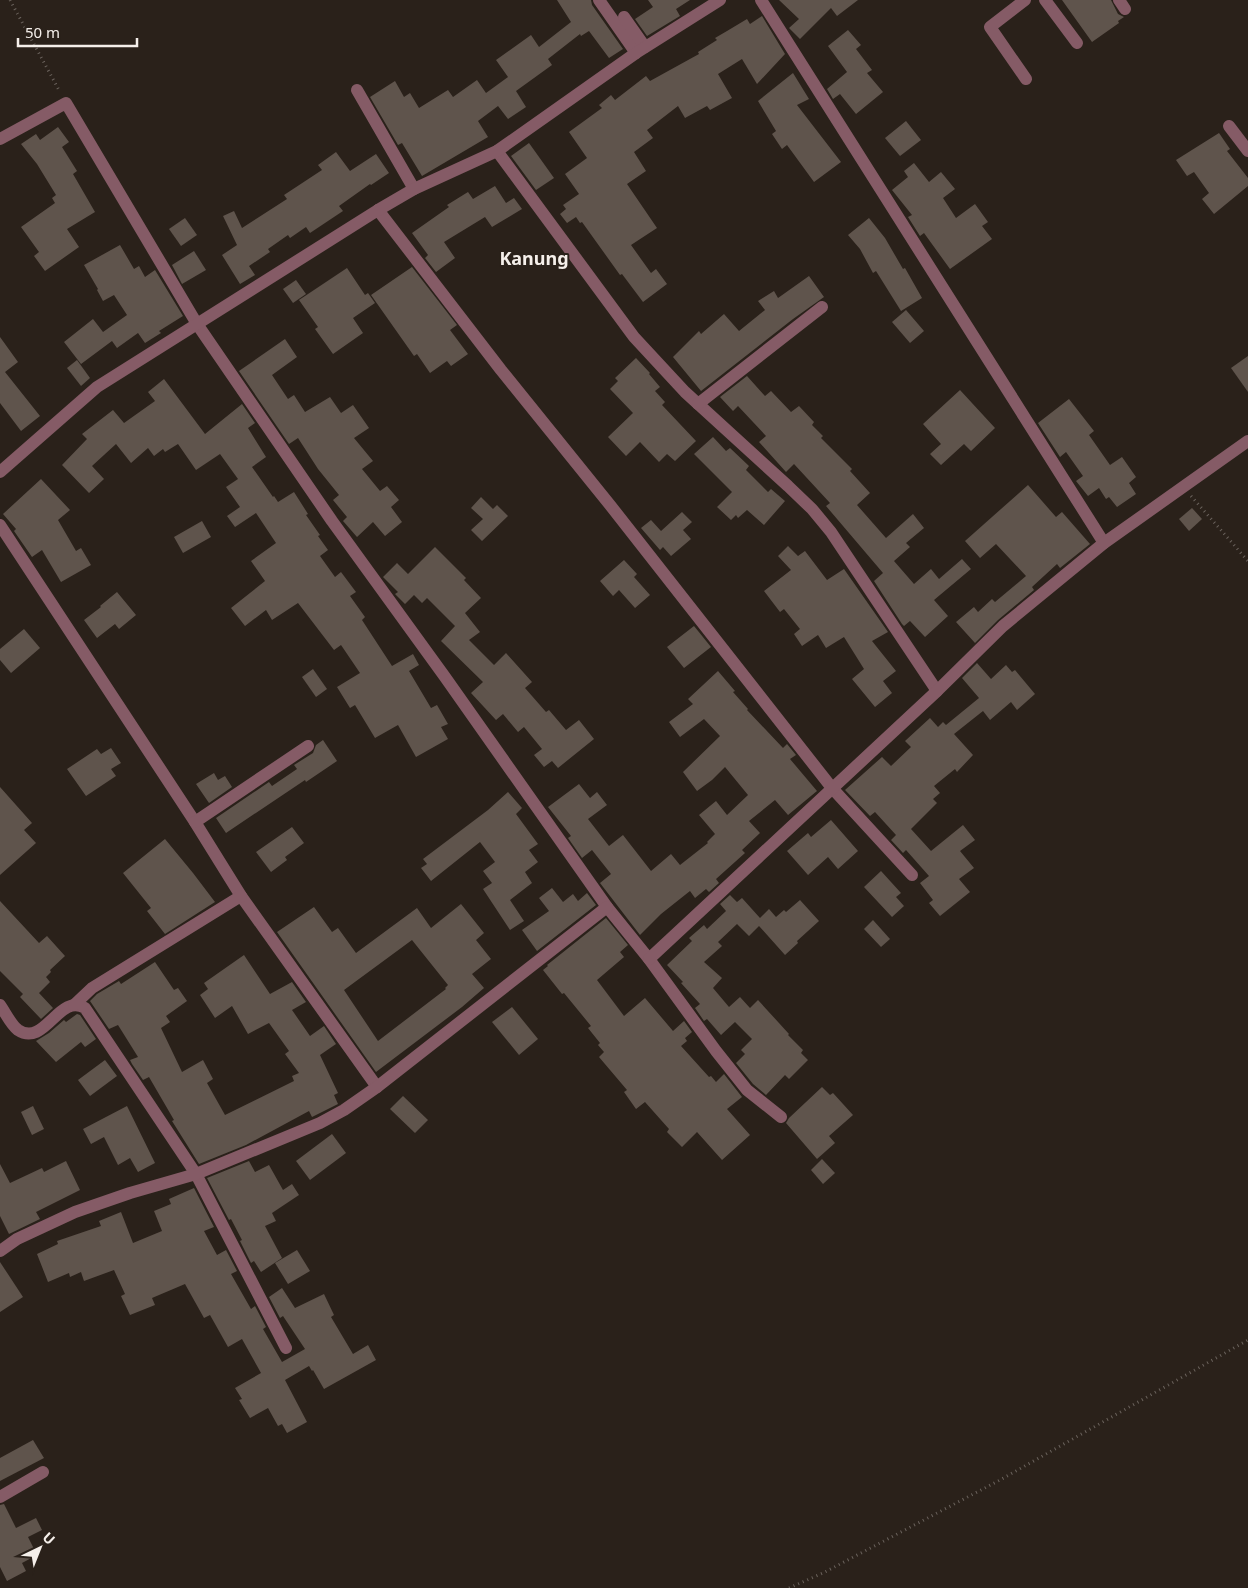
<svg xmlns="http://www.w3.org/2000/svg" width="1248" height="1588" font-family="'Noto Sans',sans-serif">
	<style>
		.building { fill: #5f544c; fill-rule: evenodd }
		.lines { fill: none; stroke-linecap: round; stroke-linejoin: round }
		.path { stroke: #6b635d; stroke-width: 3; stroke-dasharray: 1 4; stroke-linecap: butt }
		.minor { stroke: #855b66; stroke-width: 12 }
		.labels { text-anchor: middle; stroke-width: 4; stroke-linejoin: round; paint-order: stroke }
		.quarter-label { font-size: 18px; font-weight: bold; fill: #f5efea; stroke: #2a211a }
	</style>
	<rect width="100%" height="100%" fill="#2a211a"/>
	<!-- building -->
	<g class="building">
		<polygon points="557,0 591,0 592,5 623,49 609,58 589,31 581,36 580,34 548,59 552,65 516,91 526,107 508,119 498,106 478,121 488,137 422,176 402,143 398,145 370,97 395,81 404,97 410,93 419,108 448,90 453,97 477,80 486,93 508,77 496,60 531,35 539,47 571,22"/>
		<polygon points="648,0 690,0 676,9 680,16 647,36 635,19 653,7"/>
		<polygon points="779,0 858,0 837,16 831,8 800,39 789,28 799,19"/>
		<polygon points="1062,0 1111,0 1118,14 1124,17 1118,21 1119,23 1092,42"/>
		<polygon points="762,16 785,54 757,84 742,59 718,74 732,98 710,110 707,106 685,118 678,106 647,130 653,138 634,152 646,171 627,184 657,228 631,245 651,273 656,269 667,284 643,302 622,274 620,275 582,222 580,223 576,217 567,223 560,214 566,209 563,205 579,194 565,174 587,158 569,132 602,108 599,105 611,95 615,100 646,76 650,81 699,54 698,52 717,40 715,38 727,31 747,19 750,24"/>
		<polygon points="848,30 861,45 856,49 872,70 867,73 883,92 856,114 840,94 833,99 827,89 847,72 828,46"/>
		<polygon points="793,73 809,99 797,105 841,162 814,182 787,145 782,149 772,134 776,131 758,101"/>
		<polygon points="906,121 921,140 900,156 885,138"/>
		<polygon points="58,127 69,142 62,147 77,171 73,174 95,212 67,229 79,247 45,271 34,256 39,252 21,227 55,203 52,198 56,195 37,164 21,144 36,134 40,140"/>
		<polygon points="1219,133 1230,149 1227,151 1248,178 1248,186 1214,214 1202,199 1209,193 1194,172 1187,176 1176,160"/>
		<polygon points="529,143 554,178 536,190 511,156"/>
		<polygon points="336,152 350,171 376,154 389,173 371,185 370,184 339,206 343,211 310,233 306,227 290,238 288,235 268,249 270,252 249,266 255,275 240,284 222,255 237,245 223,216 234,211 242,228 287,199 284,195 322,170 318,165"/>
		<polygon points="914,163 929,182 941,172 955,189 943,198 956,218 975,204 988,222 982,226 992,239 950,269 924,233 920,236 908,217 912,215 892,190 908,177 904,171"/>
		<polygon points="495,186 506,203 514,198 522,209 492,227 485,217 444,242 455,258 436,272 425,258 428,255 412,233 449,207 447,205 468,192 473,199"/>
		<polygon points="185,218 197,235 181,246 169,229"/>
		<polygon points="869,218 885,238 903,269 905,268 922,298 901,311 876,271 873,273 860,249 848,235"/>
		<polygon points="120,245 134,269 139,266 145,277 155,270 183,316 159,331 161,333 145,343 138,333 117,348 112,341 81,364 64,342 93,319 103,332 127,315 114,295 103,301 97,290 98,289 84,265"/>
		<polygon points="194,251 206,270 182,284 172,265"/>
		<polygon points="412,267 457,325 450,330 468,354 451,366 447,361 430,373 417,354 414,356 371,295"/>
		<polygon points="347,268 365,295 368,293 375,303 353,318 363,333 333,354 315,329 318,327 299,300"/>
		<polygon points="809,276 824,297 793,319 701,391 673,357 699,331 701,334 724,314 739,331 765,310 758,301 774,291 778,298"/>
		<polygon points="296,280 306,294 293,303 283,289"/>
		<polygon points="906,310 924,331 910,343 892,322"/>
		<polygon points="0,337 18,362 5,372 40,416 21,431 0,403"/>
		<polygon points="285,339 297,357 272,375 288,399 294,395 305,412 330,397 341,413 353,405 369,428 354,438 373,461 362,469 380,491 387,486 399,500 391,507 402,522 385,536 373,522 357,537 343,521 347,517 333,500 339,495 318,469 298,438 289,444 239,371"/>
		<polygon points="1248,356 1248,392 1231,368"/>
		<polygon points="636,358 650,373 649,374 660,387 655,391 665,402 662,405 696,441 675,461 667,454 659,462 640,442 626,456 608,437 633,413 610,389 618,381 615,378"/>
		<polygon points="77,360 90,378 81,386 67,368"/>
		<polygon points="747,376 765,396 771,391 791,412 799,406 814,422 812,425 823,436 821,438 852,469 850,471 870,493 857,505 886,538 913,514 924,528 906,543 910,547 894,561 914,584 931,569 939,579 962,559 971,569 934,600 948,616 925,637 910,621 904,626 902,624 874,581 883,573 826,506 830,503 794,464 786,472 759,442 766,436 738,406 733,411 720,397"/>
		<polygon points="164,379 205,434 242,404 255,423 248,428 266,457 252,467 273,497 274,496 278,502 294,492 308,514 306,515 320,535 318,536 328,550 320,556 335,577 341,572 356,592 350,596 365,617 362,620 392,666 413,654 419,665 409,671 431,708 437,705 448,724 441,727 448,739 416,757 398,725 375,738 355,705 350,708 337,687 360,673 341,645 334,650 298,603 272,620 266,610 245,626 231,608 265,581 251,561 276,543 256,513 235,527 227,516 240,507 226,487 238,479 220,454 196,470 178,444 165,452 163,449 154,456 148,448 131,463 116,444 92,466 104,479 89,493 62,465 87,439 82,434 113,410 124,423 155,401 148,392"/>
		<polygon points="960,390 995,428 971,451 964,444 941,465 930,454 941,444 923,424"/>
		<polygon points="1069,399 1094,431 1089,435 1110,465 1122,457 1136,477 1129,483 1136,494 1117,507 1109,497 1106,499 1099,488 1088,496 1076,481 1083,476 1066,452 1060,457 1038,423"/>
		<polygon points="713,437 726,451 730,448 749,466 746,470 768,492 771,489 785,501 764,525 747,510 738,518 736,515 731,520 717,507 732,492 694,454"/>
		<polygon points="41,479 70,510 58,520 76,551 81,548 91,565 61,582 42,550 32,557 14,531 16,529 3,514"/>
		<polygon points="1028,485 1056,517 1062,512 1090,544 1060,568 1057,564 1032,587 1034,590 998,620 975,643 956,622 974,607 978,612 992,599 995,602 1026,576 996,544 980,558 965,541"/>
		<polygon points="481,497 493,509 497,505 508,516 482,541 471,530 483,519 471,508"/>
		<polygon points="1192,508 1202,519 1189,531 1179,519"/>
		<polygon points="682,512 692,522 683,530 691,539 671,556 663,547 660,550 641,528 651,520 661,531"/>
		<polygon points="202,521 211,537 183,553 174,537"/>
		<polygon points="788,546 798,556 805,551 827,580 844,569 888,632 872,641 896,671 883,681 892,693 875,707 852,679 864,669 844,637 826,648 818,635 802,646 794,634 800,629 784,609 780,612 764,591 791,570 778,556"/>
		<polygon points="435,547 466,578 464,580 481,598 465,613 480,632 469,640 494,665 506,653 532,682 525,688 546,712 549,710 566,730 579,720 594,739 558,768 552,761 544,767 534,755 542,749 524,727 518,732 503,714 496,720 471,693 483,682 441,641 455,626 427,598 422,603 414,595 405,604 395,594 398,592 383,577 397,563 408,574"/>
		<polygon points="624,560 637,574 634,577 650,595 635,608 619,590 613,596 600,581"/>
		<polygon points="117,592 136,615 119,629 115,624 97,638 84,620 101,607 100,606"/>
		<polygon points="694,626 711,647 684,668 667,647"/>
		<polygon points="24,629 40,648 11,673 0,660 0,649"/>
		<polygon points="977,663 991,679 1006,665 1012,672 1015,670 1035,694 1017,710 1011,702 990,720 983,711 954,734 973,755 957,772 955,769 934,786 940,793 933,799 937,803 911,829 931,851 963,825 975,840 960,851 974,868 959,879 970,892 940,916 929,903 933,900 920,883 929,876 906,850 903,853 891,840 896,835 875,812 870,816 845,790 882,757 891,766 911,747 905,741 930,718 938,727 943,722 946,725 979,698 962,678"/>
		<polygon points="313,669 327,689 316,697 302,677"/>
		<polygon points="718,671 735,691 733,692 748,709 747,710 783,748 787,744 796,755 790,759 817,791 788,815 775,800 749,821 760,833 742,850 745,853 716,879 719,883 709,892 706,889 695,898 690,891 661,914 640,935 600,883 611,874 592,850 582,858 568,838 571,836 548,807 579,784 590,798 597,792 607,805 588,819 609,846 623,835 651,871 671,854 680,865 708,843 707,842 715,834 699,815 716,801 727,815 748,795 725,767 712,780 697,791 683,772 720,736 704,719 680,737 669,722 693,704 688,699"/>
		<polygon points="323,740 337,761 306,782 305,780 226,833 216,818 269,782 272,786 297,769 294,765 313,753 316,745"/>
		<polygon points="111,748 121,763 111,769 116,776 86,796 67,769 97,749 101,754"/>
		<polygon points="214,773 218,780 225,776 232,787 209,803 196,784"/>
		<polygon points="0,787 32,823 24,830 36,843 0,875"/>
		<polygon points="508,792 522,808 516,814 538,844 529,850 538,862 525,872 532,883 510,900 524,921 510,930 483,889 492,883 483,871 495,862 480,842 431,881 421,868 427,864 423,859 488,810"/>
		<polygon points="831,820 858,851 838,869 828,857 808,875 787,851 808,833 811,837"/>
		<polygon points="292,827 304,843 285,857 287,860 271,872 256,852"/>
		<polygon points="165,839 193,873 215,902 165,934 147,911 151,908 123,873"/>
		<polygon points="881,871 901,893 896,897 904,906 892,917 864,887"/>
		<polygon points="552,888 563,902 573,894 578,901 587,893 596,905 537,951 522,930 549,911 539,898"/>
		<polygon points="730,895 737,902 742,898 760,918 769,909 776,917 784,910 786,912 800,900 819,921 797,941 798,943 785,955 759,926 749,936 737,924 718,942 722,946 704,962 722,978 713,988 729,1007 740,997 750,1008 758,1000 789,1034 788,1035 803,1050 801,1053 808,1060 789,1079 785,1075 766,1095 753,1084 736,1063 745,1054 741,1050 752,1039 735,1022 721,1035 707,1019 704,1021 695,1008 700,1004 681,983 683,982 667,965 692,941 689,938 704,925 707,929 726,911 720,904"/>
		<polygon points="0,901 39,943 47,936 65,956 50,970 51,972 46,977 50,982 39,993 53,1008 41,1019 20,997 23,994 0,971"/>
		<path d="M461,904L484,933L476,940L491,959L472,974L484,988L462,1007L376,1072L277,932L314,907L332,932L338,928L356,953L417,908L431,928ZM412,940L448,985L445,988L446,989L378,1041L344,990Z"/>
		<polygon points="606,918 628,945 620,952 624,957 597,980 624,1016 645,998 673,1031 684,1021 692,1032 685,1038 687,1041 681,1046 709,1077 711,1076 716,1082 724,1074 742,1097 727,1109 750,1135 722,1160 697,1132 682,1147 667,1132 669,1129 645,1102 636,1109 624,1092 627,1090 599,1057 604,1052 598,1045 600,1043 588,1028 591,1026 564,993 562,994 543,970 548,966 547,965"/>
		<polygon points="873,920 890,939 881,947 864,929"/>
		<polygon points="244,955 270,994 292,982 306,1002 292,1010 310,1036 324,1026 336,1044 320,1055 338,1093 334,1095 338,1104 312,1117 309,1111 246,1145 199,1164 172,1121 174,1120 149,1077 143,1080 132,1064 130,1060 138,1057 118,1025 109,1029 90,1001 97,994 119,981 121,984 155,962 174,990 178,988 187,1001 166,1016 170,1022 161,1028 182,1072 203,1060 213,1079 207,1083 225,1115 294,1081 292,1076 299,1073 285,1054 289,1051 269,1023 248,1034 232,1006 215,1018 200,995 208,989 204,983"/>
		<polygon points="512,1007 538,1039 519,1055 492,1022"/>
		<polygon points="77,1014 80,1015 96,1039 85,1047 81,1042 56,1062 36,1041 49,1033 64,1020 66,1022"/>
		<polygon points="105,1060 117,1076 90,1096 78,1080"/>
		<polygon points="822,1087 830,1095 833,1093 853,1115 829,1136 835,1143 817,1159 786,1123 789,1118"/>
		<polygon points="403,1096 428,1120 415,1133 390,1109"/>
		<polygon points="33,1106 44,1129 32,1135 21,1112"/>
		<polygon points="127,1106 155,1163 138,1172 130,1158 118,1165 104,1137 91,1144 83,1129"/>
		<polygon points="332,1134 346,1153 310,1180 296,1161"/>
		<polygon points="822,1159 835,1173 823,1184 811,1170"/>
		<polygon points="66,1161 80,1190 36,1212 40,1219 9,1234 0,1216 0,1164 10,1183 42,1168 44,1172"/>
		<polygon points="249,1161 255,1172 269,1165 283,1190 292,1184 299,1195 272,1213 276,1221 265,1226 282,1258 261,1272 254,1261 251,1263 240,1241 242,1240 231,1219 229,1220 207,1178"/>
		<polygon points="194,1188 214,1227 204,1231 217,1255 226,1250 237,1271 231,1274 251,1309 255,1306 266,1327 263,1329 282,1362 305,1349 283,1316 280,1318 269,1297 282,1288 295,1308 324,1294 334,1315 331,1317 353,1354 368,1345 376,1360 324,1389 313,1370 312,1371 309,1366 285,1380 307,1422 287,1433 282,1424 278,1426 268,1408 250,1418 239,1400 242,1399 235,1388 261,1373 242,1339 228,1347 210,1315 204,1318 185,1284 152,1298 155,1305 130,1315 121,1296 125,1294 114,1270 84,1281 81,1272 70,1277 69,1273 48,1282 37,1254 58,1244 57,1241 101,1226 99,1221 121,1212 133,1243 162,1231 154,1211 171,1204 169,1199"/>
		<polygon points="297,1250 310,1271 288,1284 275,1263"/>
		<polygon points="0,1262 23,1297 0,1312"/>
		<polygon points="33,1440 44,1458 0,1481 0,1458"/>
		<polygon points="4,1504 16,1528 36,1518 42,1530 28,1537 37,1555 22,1563 26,1571 7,1581 0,1567 0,1505"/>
	</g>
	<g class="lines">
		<!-- path -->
		<g class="path">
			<polyline points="10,0 60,92"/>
			<polyline points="1191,496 1248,561"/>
			<polyline points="789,1588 823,1573 1000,1480 1248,1340"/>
		</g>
		<!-- minor -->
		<g class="minor">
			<polyline points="599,0 636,53"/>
			<polyline points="761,0 1104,543"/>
			<polyline points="1025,0 990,27 1026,79"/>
			<polyline points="1045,0 1077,43"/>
			<polyline points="1119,0 1125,9"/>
			<polyline points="624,17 645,47"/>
			<polyline points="357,90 414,189"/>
			<polyline points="1229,126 1248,151"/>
			<polyline points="0,139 66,103 197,324 332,521 445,677 607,907 649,959 716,1051 747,1090 781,1117"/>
			<polyline points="497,151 634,337 685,392 788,486 812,509 831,532 937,691"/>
			<polyline points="378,210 501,370 610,505 832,788 912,875"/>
			<polyline points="698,404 822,307"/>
			<polyline points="0,472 97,387 378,210 414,189 497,151 636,53 720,0"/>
			<polyline points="0,525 195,822 241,896 377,1087"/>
			<polyline points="195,822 308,746"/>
			<polyline points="649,959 937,691 1003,626 1104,543 1248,441"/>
			<path d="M0,1005C5,1012 11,1025 18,1030C45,1048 59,992 85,1008L196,1174L286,1348"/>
			<polyline points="74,1005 92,988 241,896"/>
			<polyline points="0,1251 17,1239 75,1212 130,1193 196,1174 320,1123 344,1110 377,1087 607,907"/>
			<polyline points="0,1497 43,1472"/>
		</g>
	</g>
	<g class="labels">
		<!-- quarter labels -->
		<g class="quarter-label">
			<text x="534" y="265">Kanung</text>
		</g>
	</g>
	<!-- north arrow -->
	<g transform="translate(40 1548) rotate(43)" stroke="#2a211a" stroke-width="4" paint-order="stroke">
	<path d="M0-4L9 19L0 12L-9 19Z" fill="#f5efea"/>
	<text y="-8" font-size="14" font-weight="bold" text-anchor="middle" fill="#f5efea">U</text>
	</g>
	<!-- scale -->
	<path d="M18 38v8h119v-8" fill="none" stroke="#f5efea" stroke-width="2.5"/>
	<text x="25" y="38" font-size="15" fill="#f5efea" stroke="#2a211a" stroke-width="4" paint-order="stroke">50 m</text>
</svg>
